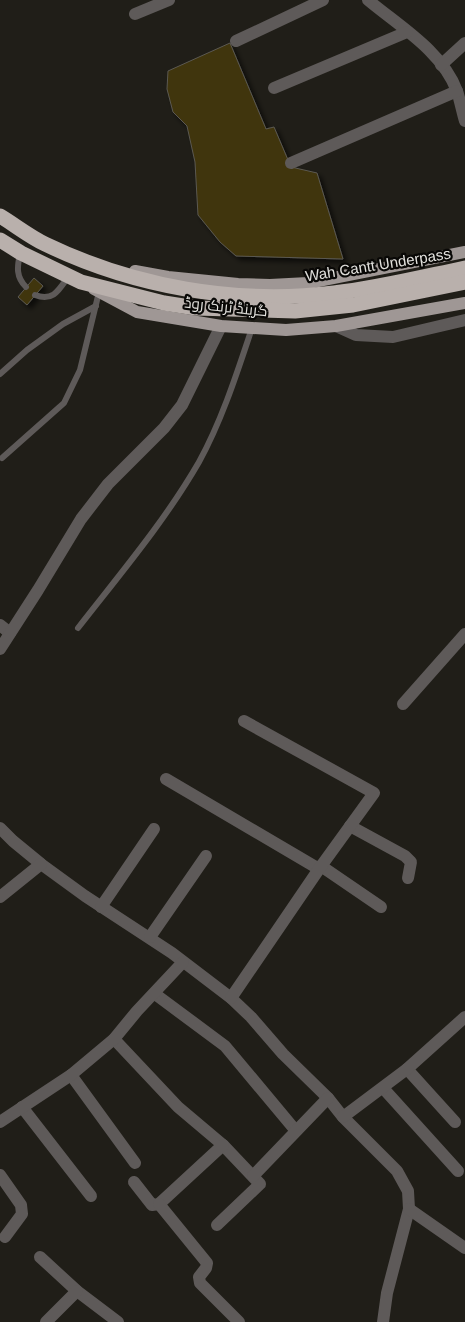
<svg xmlns="http://www.w3.org/2000/svg" width="465" height="1322" font-family="Helvetica,Cairo,sans-serif">
	<style>
		.building { fill: #413409; stroke: #5b5952; filter: url(#shadow) }
		.lines { fill: none; stroke-linecap: round; stroke-linejoin: round }
		.lane { stroke: #5e5a59; stroke-width: 6 }
		.street { stroke: #5e5a59; stroke-width: 12 }
		.primary { stroke: #9f9795; stroke-width: 12 }
		.highway { stroke: #b9b0ac; stroke-width: 15 }
		.labels { text-anchor: middle; stroke-width: 4.5; stroke-linejoin: round; paint-order: stroke }
		.street-label { font-size: 15px; fill: #e2e1dd; stroke: #090806 }
	</style>
	<defs>
		<filter id="shadow"><feDropShadow dx="4" dy="4" stdDeviation="2.5" flood-color="#0009"/></filter>
	</defs>
	<rect width="100%" height="100%" fill="#201e18"/>
	<!-- building -->
	<g class="building">
		<polygon points="230,43 266,129 274,127 291,167 317,173 343,259 236,256 220,242 198,215 195,162 187,126 173,112 167,89 168,71"/>
		<polygon points="34,278 43,286 27,305 18,297"/>
	</g>
	<g class="lines">
		<!-- lane -->
		<g class="lane">
			<path d="M20,254C17,267 16,277 26,287"/>
			<path d="M35,295C53,302 59,290 68,277"/>
			<polyline points="0,374 27,350 63,324 96,306"/>
			<polyline points="2,458 64,403 80,370 99,292"/>
			<path d="M78,628C120,574 165,521 199,462C222,420 237,373 252,328"/>
		</g>
		<!-- street -->
		<g class="street">
			<path d="M368,0C399,26 442,51 457,91C460,100 462,111 465,121"/>
			<polyline points="135,14 169,0"/>
			<polyline points="236,41 323,0"/>
			<polyline points="441,65 465,43"/>
			<polyline points="274,88 407,32"/>
			<polyline points="291,163 457,91"/>
			<polyline points="336,326 356,335 393,337 465,320"/>
			<polyline points="0,625 10,633"/>
			<polyline points="0,649 38,590 81,519 108,484 164,428 182,405 221,326"/>
			<polyline points="403,704 465,634"/>
			<polyline points="166,779 319,869"/>
			<polyline points="350,826 405,856 411,862 408,878"/>
			<polyline points="0,828 13,841 41,864 85,896 172,953 231,998 251,1017 283,1054 328,1098 343,1117 397,1171 408,1191 409,1209 387,1293 383,1322"/>
			<polyline points="321,866 381,907"/>
			<polyline points="0,897 41,864"/>
			<polyline points="101,907 154,829"/>
			<polyline points="150,937 206,856"/>
			<polyline points="155,994 225,1046 296,1131"/>
			<polyline points="231,998 319,869 374,793 244,721"/>
			<polyline points="114,1039 178,1107 223,1145 260,1184 217,1225"/>
			<polyline points="407,1069 455,1122"/>
			<polyline points="71,1075 135,1163"/>
			<polyline points="383,1088 458,1171"/>
			<polyline points="22,1107 91,1196"/>
			<polyline points="343,1117 407,1069 465,1017"/>
			<polyline points="0,1122 71,1075 114,1039 137,1011 183,962"/>
			<polyline points="0,1175 21,1205 22,1214 5,1237"/>
			<polyline points="253,1176 328,1098"/>
			<polyline points="134,1182 152,1205 159,1204 223,1145"/>
			<polyline points="159,1204 207,1263 206,1268 199,1277 200,1283 239,1322"/>
			<polyline points="409,1209 465,1248"/>
			<polyline points="40,1257 77,1291 118,1322"/>
			<polyline points="46,1322 77,1291"/>
		</g>
		<!-- primary -->
		<g class="primary">
			<polyline points="135,271 168,277 238,284 270,285 308,283 465,252"/>
			<polyline points="94,289 137,312 221,326 286,330 336,326 465,303"/>
		</g>
		<!-- highway -->
		<g class="highway">
			<path d="M0,216C15,225 30,237 45,244C134,287 236,305 334,293C378,288 422,277 465,268"/>
			<polyline points="0,240 21,253 81,282 164,303 196,308 295,311 353,305 465,282"/>
		</g>
	</g>
	<g class="labels">
		<!-- street labels -->
		<g class="street-label">
			<text transform="translate(378 265) rotate(-9)" y="5">Wah Cantt Underpass</text>
			<text transform="translate(226 307) rotate(6)" y="5">گرینڈ ٹرنک روڈ</text>
		</g>
	</g>
</svg>
